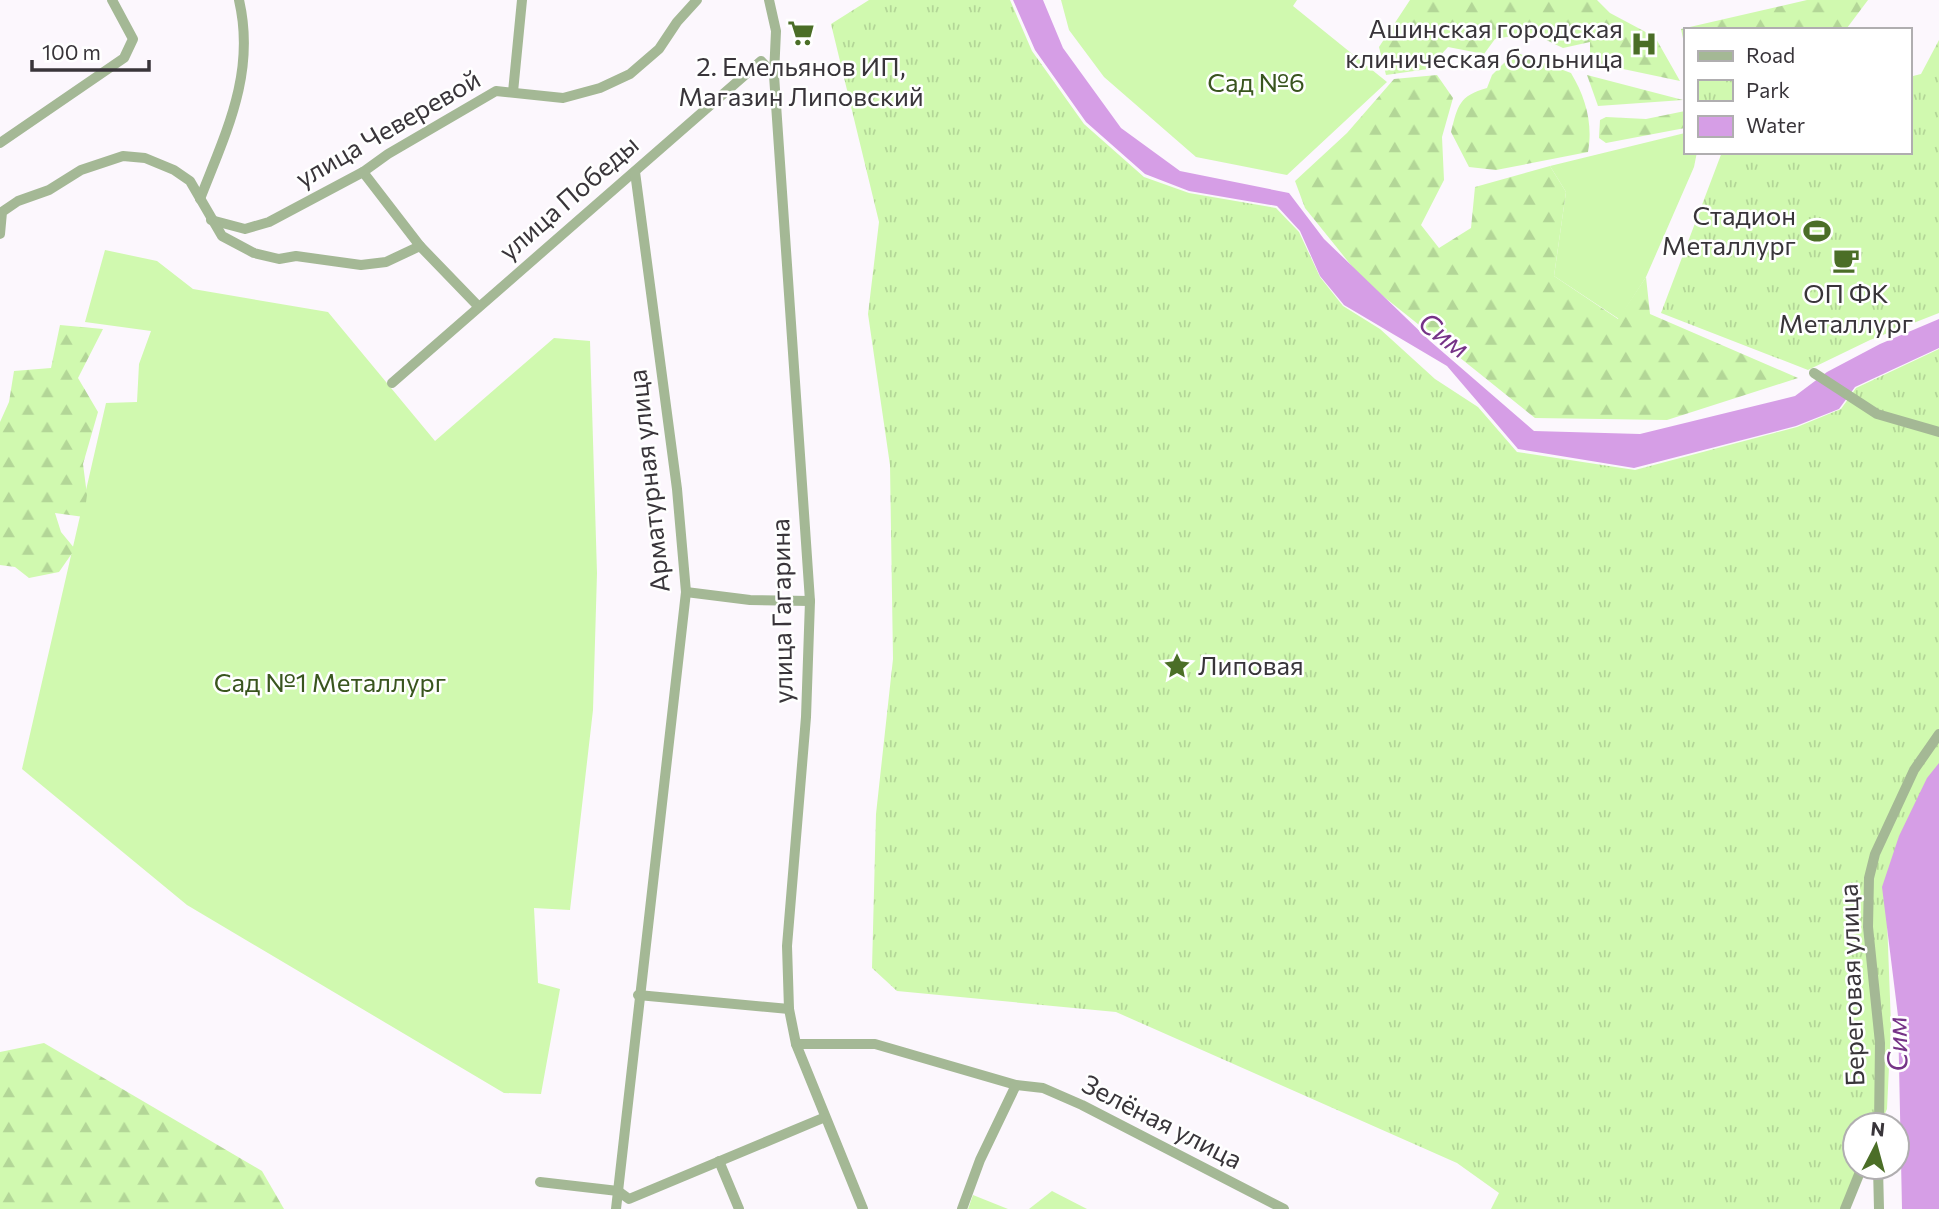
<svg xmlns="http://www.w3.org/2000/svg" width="1939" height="1209" font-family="Commissioner,sans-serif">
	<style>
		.green { fill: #d0f9af }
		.forest { fill: url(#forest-firs) }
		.park { fill: url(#park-tufts) }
		.water { fill: #d69ee6 }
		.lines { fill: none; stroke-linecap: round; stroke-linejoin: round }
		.minor { stroke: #a4b895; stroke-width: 10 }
		.labels { text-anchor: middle; stroke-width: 5; stroke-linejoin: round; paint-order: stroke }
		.poi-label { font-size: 26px; fill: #39353a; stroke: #fff; text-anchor: end }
		.park-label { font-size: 26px; fill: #39551e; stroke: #fff }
		.street-label { font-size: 26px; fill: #39353a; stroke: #fff }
		.water-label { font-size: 28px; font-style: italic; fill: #763387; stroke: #fff }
	</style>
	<defs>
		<pattern id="forest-firs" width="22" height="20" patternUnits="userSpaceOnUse" patternTransform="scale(1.75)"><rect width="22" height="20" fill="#d0f9af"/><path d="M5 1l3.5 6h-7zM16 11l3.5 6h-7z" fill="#b3d697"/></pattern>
		<pattern id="park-tufts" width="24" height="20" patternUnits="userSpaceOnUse" patternTransform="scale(1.75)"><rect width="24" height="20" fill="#d0f9af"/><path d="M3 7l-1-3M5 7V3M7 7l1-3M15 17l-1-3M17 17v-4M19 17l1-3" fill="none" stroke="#b3d697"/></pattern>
	</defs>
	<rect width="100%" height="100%" fill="#fcf7fd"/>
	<!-- green -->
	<g class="green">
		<polygon points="1061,0 1297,0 1293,6 1387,82 1287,175 1196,157 1104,77 1069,30"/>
		<polygon points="1685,133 1685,152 1697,152 1694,167 1646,277 1619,319 1554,276 1566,192 1550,166"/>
		<polygon points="105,250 157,261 193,289 328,312 435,441 554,338 590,341 597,573 593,710 570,910 534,908 538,983 560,989 541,1094 504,1093 187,905 22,769 106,403 137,402 139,364 151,331 85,322"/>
		<polygon points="1052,1191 1087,1209 1029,1209"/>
		<polygon points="973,1195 1008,1209 968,1209"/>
	</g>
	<!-- forest -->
	<g class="forest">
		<polygon points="1410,0 1597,0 1610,13 1655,37 1680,81 1590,62 1590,42 1563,48 1542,38 1524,34 1495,39 1484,54 1448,47 1428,69 1386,75 1379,47"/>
		<polygon points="1807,0 1868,0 1847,28 1685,30 1685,48 1681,29"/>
		<path d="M1515,52L1571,73C1586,98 1593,124 1588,152L1496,170L1469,167L1451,132C1458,105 1459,96 1487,88L1492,75Z"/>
		<polygon points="1437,75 1453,98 1442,137 1444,180 1421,225 1439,248 1471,228 1475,187 1550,166 1566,192 1554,276 1618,319 1646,277 1650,314 1798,378 1667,420 1535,418 1363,280 1305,208 1295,181 1347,133 1394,79"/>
		<polygon points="1587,75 1683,100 1598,106"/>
		<polygon points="1685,111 1685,128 1606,143 1599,138 1600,120 1606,117 1646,119"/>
		<polygon points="60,325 103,329 78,378 98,412 83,464 87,495 84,517 55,513 61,532 75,549 59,572 29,578 15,567 0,565 0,422 9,402 14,371 51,368"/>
		<polygon points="44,1043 262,1171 284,1209 0,1209 0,1052"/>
	</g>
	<!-- park -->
	<g class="park">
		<polygon points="869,0 1010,0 1032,51 1084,124 1144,177 1189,193 1276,208 1299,232 1320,277 1343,306 1380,329 1435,379 1478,407 1517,452 1635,470 1797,427 1841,409 1856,388 1939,349 1939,773 1886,893 1891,1025 1887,1109 1880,1125 1855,1125 1855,1167 1860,1167 1841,1209 1491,1209 1499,1193 1457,1163 1116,1012 897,991 872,968 876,814 893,659 890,465 868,314 879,222 831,24"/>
		<polygon points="1939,40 1939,313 1870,340 1808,370 1661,313 1722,152 1909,152 1909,77 1921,74"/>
	</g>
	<!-- water -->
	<g class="water">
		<polygon points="1013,0 1043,0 1063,48 1121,128 1180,171 1289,193 1324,239 1430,341 1534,431 1640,434 1795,396 1827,372 1880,344 1939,319 1939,348 1855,387 1839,409 1796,426 1634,468 1518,449 1447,366 1344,305 1320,276 1300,231 1277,206 1189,191 1145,174 1086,122 1035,50"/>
		<polygon points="1939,763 1939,1209 1902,1209 1898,1016 1882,887 1899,836 1927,778"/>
	</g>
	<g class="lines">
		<!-- minor -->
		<g class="minor">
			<polyline points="769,0 776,31 774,75 810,601 806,717 787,946 789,1009 796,1044 863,1209"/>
			<polyline points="513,92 522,0"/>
			<polyline points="0,143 124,58 133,39 112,0"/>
			<polyline points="363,172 420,246 478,306"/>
			<path d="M200,199C226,132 256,73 239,0"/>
			<polyline points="211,220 245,229 269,222 363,172 388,154 496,91 563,98 600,88 630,74 659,49 677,22 697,0"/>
			<polyline points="0,234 2,212 18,201 49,190 81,170 123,156 145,158 174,170 190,181 222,236 254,253 279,259 296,256 361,265 386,262 420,246"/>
			<polyline points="1814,373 1877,414 1939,432"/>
			<polyline points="392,383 761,61 774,75"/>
			<polyline points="686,592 750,600 810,601"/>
			<polyline points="638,995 789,1009"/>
			<polyline points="796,1044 875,1044 1016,1085 1043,1088 1082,1105 1284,1209"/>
			<polyline points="1879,1125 1880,1043 1868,927 1869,878 1875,854 1914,770 1939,734"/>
			<polyline points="719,1161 739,1209"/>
			<polyline points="1878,1167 1879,1209"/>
			<polyline points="540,1182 618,1191 629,1199 823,1118"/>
			<polyline points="616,1209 686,592 677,489 635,172"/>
			<polyline points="962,1209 980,1160 1016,1085"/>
			<polyline points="1845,1209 1862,1167"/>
		</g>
	</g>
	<!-- icons -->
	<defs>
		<symbol id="supermarket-bare" viewBox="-9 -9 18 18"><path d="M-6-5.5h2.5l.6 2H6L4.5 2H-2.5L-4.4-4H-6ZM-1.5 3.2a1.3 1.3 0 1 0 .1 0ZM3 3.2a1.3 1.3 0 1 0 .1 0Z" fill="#4b6e27" stroke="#fff" stroke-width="2.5" paint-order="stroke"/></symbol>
		<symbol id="hospital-bare" viewBox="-9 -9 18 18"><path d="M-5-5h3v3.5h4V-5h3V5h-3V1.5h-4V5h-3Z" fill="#4b6e27" stroke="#fff" stroke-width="2.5" paint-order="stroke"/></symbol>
		<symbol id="stadium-bare" viewBox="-9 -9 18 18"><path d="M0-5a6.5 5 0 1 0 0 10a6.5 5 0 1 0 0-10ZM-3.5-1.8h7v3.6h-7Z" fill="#4b6e27" stroke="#fff" stroke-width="2.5" paint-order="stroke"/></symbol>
		<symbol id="cafe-bare" viewBox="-9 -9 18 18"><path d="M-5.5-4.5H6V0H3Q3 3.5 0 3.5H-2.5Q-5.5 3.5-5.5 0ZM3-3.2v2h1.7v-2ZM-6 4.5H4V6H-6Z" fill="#4b6e27" stroke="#fff" stroke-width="2.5" paint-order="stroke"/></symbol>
		<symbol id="sight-bare" viewBox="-9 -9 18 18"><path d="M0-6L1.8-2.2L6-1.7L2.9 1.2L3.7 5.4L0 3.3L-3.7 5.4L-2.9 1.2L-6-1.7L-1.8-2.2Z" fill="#4b6e27" stroke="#fff" stroke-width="2.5" paint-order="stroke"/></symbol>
	</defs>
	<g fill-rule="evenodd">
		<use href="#supermarket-bare" x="782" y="14" width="38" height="38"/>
		<use href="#hospital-bare" x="1625" y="25" width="38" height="38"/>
		<use href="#stadium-bare" x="1798" y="212" width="38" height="38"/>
		<use href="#cafe-bare" x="1827" y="241" width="38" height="38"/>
		<use href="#sight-bare" x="1158" y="647" width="38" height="38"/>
	</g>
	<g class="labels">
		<!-- poi labels -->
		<g class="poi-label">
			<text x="1623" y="38">Ашинская городская<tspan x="1623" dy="30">клиническая больница</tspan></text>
			<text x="801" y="76" text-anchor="middle">2. Емельянов ИП,<tspan x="801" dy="30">Магазин Липовский</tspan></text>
			<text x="1796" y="225">Стадион<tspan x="1796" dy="30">Металлург</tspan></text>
			<text x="1846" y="303" text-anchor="middle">ОП ФК<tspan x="1846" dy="30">Металлург</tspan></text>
			<text x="1198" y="675" text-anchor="start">Липовая</text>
		</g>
		<!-- park labels -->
		<g class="park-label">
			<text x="1256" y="92">Сад №6</text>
			<text x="330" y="692">Сад №1 Металлург</text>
		</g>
		<!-- street labels -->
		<g class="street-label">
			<text transform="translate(388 129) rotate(-30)" y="9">улица Чеверевой</text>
			<text transform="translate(569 198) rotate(-41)" y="9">улица Победы</text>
			<text transform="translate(649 481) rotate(-96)" y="9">Арматурная улица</text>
			<text transform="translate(782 611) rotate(-91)" y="9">улица Гагарина</text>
			<text transform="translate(1852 985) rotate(-92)" y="9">Береговая улица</text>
			<text transform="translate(1162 1122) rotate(27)" y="9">Зелёная улица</text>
		</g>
		<!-- water labels -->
		<g class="water-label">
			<text transform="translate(1444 335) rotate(37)" y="10">Сим</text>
			<text transform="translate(1897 1044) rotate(-91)" y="10">Сим</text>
		</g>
	</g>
	<!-- legend -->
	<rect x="1684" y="28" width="228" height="126" fill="#ffffff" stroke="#b0aeb0" stroke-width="2"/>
	<rect x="1698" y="51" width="35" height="10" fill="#a4b895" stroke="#b0aeb0" stroke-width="2"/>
	<text x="1746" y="63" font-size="21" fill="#39353a">Road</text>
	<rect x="1698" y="80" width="35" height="21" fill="url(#park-tufts)" stroke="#b0aeb0" stroke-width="2"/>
	<text x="1746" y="98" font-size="21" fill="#39353a">Park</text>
	<rect x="1698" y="116" width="35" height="21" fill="#d69ee6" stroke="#b0aeb0" stroke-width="2"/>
	<text x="1746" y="133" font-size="21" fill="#39353a">Water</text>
	<!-- north arrow -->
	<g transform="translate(1876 1146) rotate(6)"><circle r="33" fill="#ffffff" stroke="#b0aeb0" stroke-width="2"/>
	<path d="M0-5L12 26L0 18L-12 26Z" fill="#4b6e27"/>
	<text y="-10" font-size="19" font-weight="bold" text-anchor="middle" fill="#39353a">N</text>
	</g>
	<!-- scale -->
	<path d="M32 60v10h117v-10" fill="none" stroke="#39353a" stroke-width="3.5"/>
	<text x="42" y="60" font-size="21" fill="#39353a" stroke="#ffffff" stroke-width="5" paint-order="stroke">100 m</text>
</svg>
